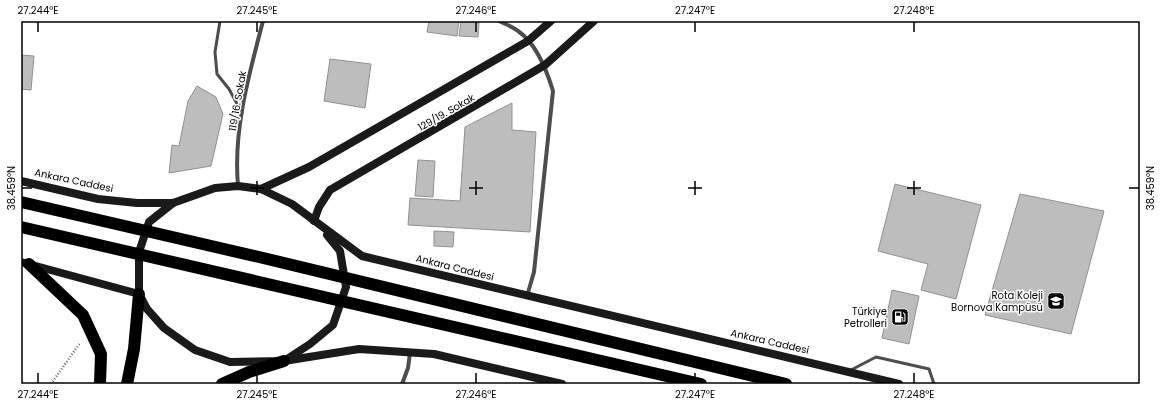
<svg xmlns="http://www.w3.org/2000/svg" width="1161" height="405" font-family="Poppins,sans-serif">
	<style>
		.building { fill: #bdbdbd; stroke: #919191 }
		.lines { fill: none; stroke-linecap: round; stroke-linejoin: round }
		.path { stroke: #6f6f6f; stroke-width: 2.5; stroke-dasharray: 1 2; stroke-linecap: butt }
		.lane { stroke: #4d4d4d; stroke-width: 3 }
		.street { stroke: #4d4d4d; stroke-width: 4 }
		.secondary { stroke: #1a1a1a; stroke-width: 8 }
		.highway { stroke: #000; stroke-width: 12 }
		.ticks { fill: none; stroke: #000; stroke-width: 1.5 }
		.labels { text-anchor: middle; stroke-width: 3; stroke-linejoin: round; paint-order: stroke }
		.street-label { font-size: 10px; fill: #000; stroke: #fff }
		.poi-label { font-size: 10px; fill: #000; stroke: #fff; text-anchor: end }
		.neatline { fill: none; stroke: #000; stroke-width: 1.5 }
		.ticks-label { font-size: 10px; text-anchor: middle; fill: #000 }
	</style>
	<rect width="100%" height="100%" fill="#fff"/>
	<!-- building -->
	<g class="building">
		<polygon points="429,21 459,21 457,36 427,32"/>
		<polygon points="461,21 479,23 478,37 459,36"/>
		<polygon points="21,55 34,56 31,90 21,89"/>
		<polygon points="330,59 371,64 365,108 324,101"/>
		<polygon points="197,86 216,97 223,114 211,166 169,173 172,145 179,146 188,101"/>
		<polygon points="512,103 512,130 536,132 530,232 408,225 410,198 460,201 465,127"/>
		<polygon points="418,160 435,161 433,197 415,196"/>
		<polygon points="895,184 981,205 956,299 921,290 928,264 878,251"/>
		<polygon points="1020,194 1104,211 1071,334 985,315"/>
		<polygon points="434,231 454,232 453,247 434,246"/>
		<polygon points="892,290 919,296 909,344 882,338"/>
	</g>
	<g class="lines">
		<!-- path -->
		<polyline class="path" points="51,384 80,343"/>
		<!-- lane -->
		<g class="lane">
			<polyline points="220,21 215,52 217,74 229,89 242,113"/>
			<polyline points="851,370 876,357 929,369 934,384"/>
		</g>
		<!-- street -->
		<g class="street">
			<path d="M499,21C505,24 513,27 518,31C537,44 547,71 553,91L534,272L527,296"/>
			<path d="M238,186C233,129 249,75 263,21"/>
			<polyline points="402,384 408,368 410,353"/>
		</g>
		<!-- secondary -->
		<g class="secondary">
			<polyline points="21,181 98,199 137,203 173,203 215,188 238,186 261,189 292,204 362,256 899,384"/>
			<polyline points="261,189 309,167 528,41 551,21"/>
			<polyline points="173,203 149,222 139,252 139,294 147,309 164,328 195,350 230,362 284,361 359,349 434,354 562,384"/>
			<polyline points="314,221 319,207 330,190 545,65 594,21"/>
			<polyline points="21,262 139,294"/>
			<polyline points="287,359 310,344 333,325 346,287 340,251 327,235"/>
		</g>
		<!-- highway -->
		<g class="highway">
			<polyline points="21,202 259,257 786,384"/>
			<polyline points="21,227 701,384"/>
			<polyline points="29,264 83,315 101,354 100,384"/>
			<polyline points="127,384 134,349 139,294"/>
			<polyline points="222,384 249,372 284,361"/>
		</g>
	</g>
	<!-- ticks -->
	<path class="ticks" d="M38,22V32M257,22V32M476,22V32M695,22V32M914,22V32M257,181V195M476,181V195M695,181V195M914,181V195M22,188H32M250,188H264M469,188H483M688,188H702M907,188H921M1129,188H1139M38,373V383M257,373V383M476,373V383M695,373V383M914,373V383"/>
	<!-- icons -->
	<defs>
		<symbol id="school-square" viewBox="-11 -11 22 22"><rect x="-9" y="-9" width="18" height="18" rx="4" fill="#000" stroke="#fff"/><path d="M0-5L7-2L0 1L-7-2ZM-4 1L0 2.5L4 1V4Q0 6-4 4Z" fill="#fff"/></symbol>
		<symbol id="fuel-square" viewBox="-11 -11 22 22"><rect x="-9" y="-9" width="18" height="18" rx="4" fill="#000" stroke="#fff"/><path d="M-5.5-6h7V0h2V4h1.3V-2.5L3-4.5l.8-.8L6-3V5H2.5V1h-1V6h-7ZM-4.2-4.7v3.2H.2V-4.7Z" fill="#fff"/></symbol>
	</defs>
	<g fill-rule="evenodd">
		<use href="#school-square" x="1046" y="291" width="20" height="20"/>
		<use href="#fuel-square" x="890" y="307" width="20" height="20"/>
	</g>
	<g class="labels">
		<!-- street labels -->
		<g class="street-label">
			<text transform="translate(237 101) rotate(-80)" y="4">119/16. Sokak</text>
			<text transform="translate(446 112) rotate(-30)" y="4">129/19. Sokak</text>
			<text transform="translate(74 180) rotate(12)" y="4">Ankara Caddesi</text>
			<text transform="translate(455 267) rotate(14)" y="4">Ankara Caddesi</text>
			<text transform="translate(770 341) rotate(13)" y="4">Ankara Caddesi</text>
		</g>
		<!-- poi labels -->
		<g class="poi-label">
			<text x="1043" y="299">Rota Koleji<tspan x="1043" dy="12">Bornova Kampüsü</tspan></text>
			<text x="887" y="315">Türkiye<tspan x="887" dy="12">Petrolleri</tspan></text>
		</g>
	</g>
	<!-- border -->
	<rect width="1161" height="405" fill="none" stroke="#ffffff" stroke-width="44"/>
	<rect x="22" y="22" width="1117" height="361" class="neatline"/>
	<g class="ticks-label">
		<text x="38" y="14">27.244°E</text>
		<text x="257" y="14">27.245°E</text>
		<text x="476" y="14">27.246°E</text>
		<text x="695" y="14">27.247°E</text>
		<text x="914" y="14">27.248°E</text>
		<text transform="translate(11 188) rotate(-90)" y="4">38.459°N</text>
		<text transform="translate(1150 188) rotate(-90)" y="4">38.459°N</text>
		<text x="38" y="398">27.244°E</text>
		<text x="257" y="398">27.245°E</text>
		<text x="476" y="398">27.246°E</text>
		<text x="695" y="398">27.247°E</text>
		<text x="914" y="398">27.248°E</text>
	</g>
</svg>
